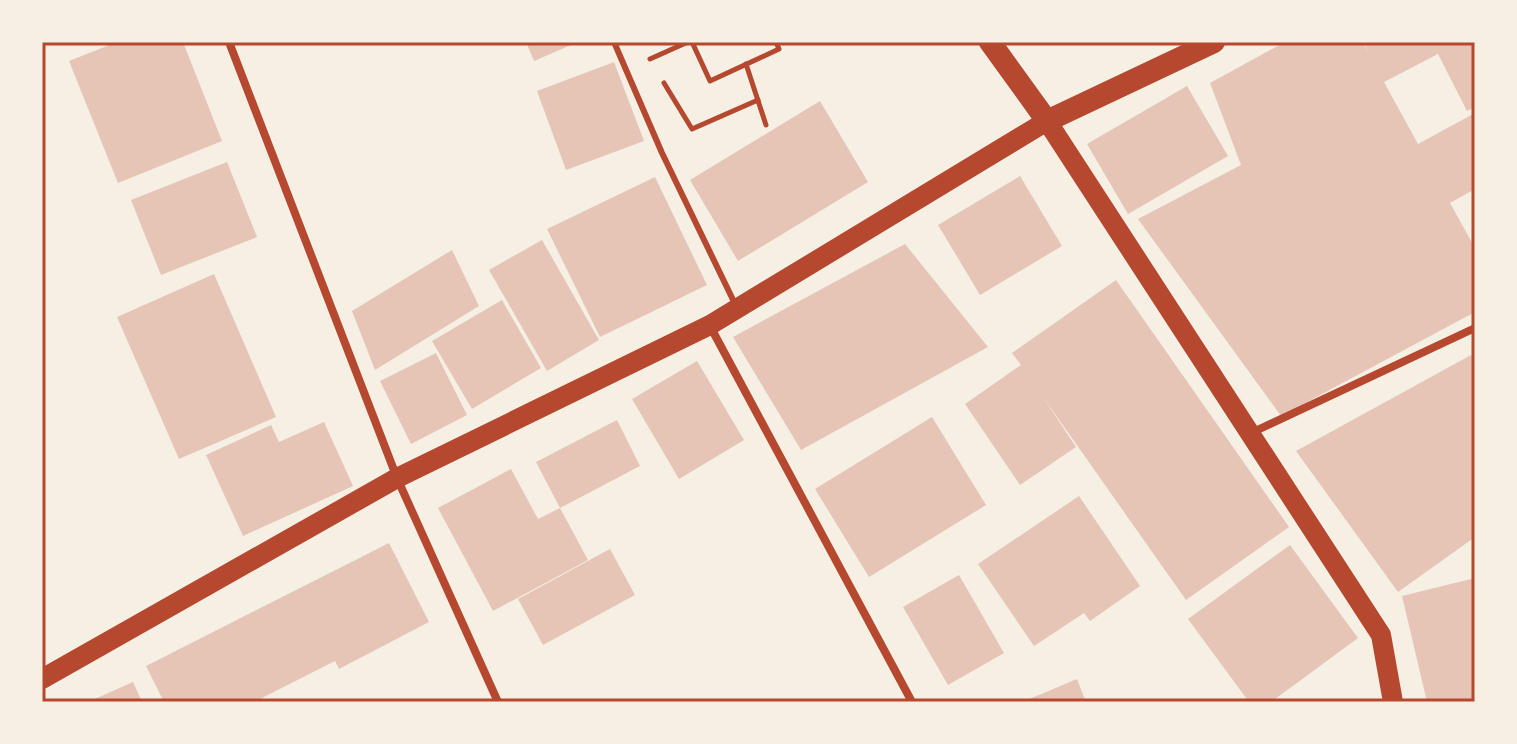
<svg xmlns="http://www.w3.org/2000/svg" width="1517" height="744" font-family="'Exo 2',sans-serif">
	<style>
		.building { fill: #e6c5b7 }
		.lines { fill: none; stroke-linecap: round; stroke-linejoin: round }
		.path { stroke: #b5482f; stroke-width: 5 }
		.service { stroke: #b5482f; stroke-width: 6 }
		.minor { stroke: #b5482f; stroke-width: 8 }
		.primary { stroke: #b5482f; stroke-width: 20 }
		.trunk { stroke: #b5482f; stroke-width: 22 }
		.neatline { fill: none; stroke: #b5482f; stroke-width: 3 }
	</style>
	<rect width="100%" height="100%" fill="#f6efe4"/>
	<!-- building -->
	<g class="building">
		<polygon points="117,42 183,42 222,141 118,183 69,61"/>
		<polygon points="526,42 578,42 534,61"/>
		<polygon points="1285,42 1363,42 1368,52 1364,42 1475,42 1475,107 1467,111 1438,54 1384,82 1418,144 1475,113 1475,189 1450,203 1475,248 1475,312 1281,416 1138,219 1241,165 1210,83"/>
		<polygon points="614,62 644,141 566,170 537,91"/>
		<polygon points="1187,86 1228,156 1128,214 1087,144"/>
		<polygon points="820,101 868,182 738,261 690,180"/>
		<polygon points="227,162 257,237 161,275 131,200"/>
		<polygon points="1020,176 1062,246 980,295 938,225"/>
		<polygon points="655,177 707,285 600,337 547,229"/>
		<polygon points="542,240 599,340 547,371 489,270"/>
		<polygon points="905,244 988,347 801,450 733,337"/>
		<polygon points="452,250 479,306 375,370 352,311"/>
		<polygon points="214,274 276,417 179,459 117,317"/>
		<polygon points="1116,280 1289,527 1186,600 1043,397 1076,447 1020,485 965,404 1021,365 1012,353"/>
		<polygon points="502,300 541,368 472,409 432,341"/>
		<polygon points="436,353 467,415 411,444 380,381"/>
		<polygon points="1471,355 1475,362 1475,537 1398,592 1296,451"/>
		<polygon points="697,361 744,440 679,479 632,399"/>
		<polygon points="932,417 986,505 869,577 815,489"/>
		<polygon points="617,420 640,466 560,508 536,462"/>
		<polygon points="324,422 353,486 243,536 206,455 271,425 279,442"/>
		<polygon points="511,469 538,519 560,508 588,560 493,611 438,508"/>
		<polygon points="1079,496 1140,586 1090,621 1084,613 1034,646 978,564"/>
		<polygon points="389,543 429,622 339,669 335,661 254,702 164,702 146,666"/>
		<polygon points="1290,545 1358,638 1271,702 1249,702 1188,619"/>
		<polygon points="610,549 635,595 543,645 518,599"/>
		<polygon points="959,575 1004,653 948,685 903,607"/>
		<polygon points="1475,578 1475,702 1427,702 1402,596"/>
		<polygon points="1077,679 1086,702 1028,702 1027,700"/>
		<polygon points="133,682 142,702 88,702"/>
	</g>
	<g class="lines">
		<!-- path -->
		<g class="path">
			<polyline points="692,42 710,81 779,49 776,42"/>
			<polyline points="650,59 688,42"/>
			<polyline points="746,64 766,125"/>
			<polyline points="664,83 692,129 758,100"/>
		</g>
		<!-- service -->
		<polyline class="service" points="614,42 662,153 736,306"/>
		<!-- minor -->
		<g class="minor">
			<polyline points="229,42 397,478 498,702"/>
			<polyline points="710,326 912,702"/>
			<polyline points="1251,433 1475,328"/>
		</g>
		<!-- primary -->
		<polyline class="primary" points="42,679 397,478 710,325 1047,121 1381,635 1393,702"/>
		<!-- trunk -->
		<polyline class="trunk" points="990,42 1047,121 1214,42"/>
	</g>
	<!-- border -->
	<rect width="1517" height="744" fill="none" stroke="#f6efe4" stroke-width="88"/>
	<rect x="44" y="44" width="1429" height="656" class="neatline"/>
</svg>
